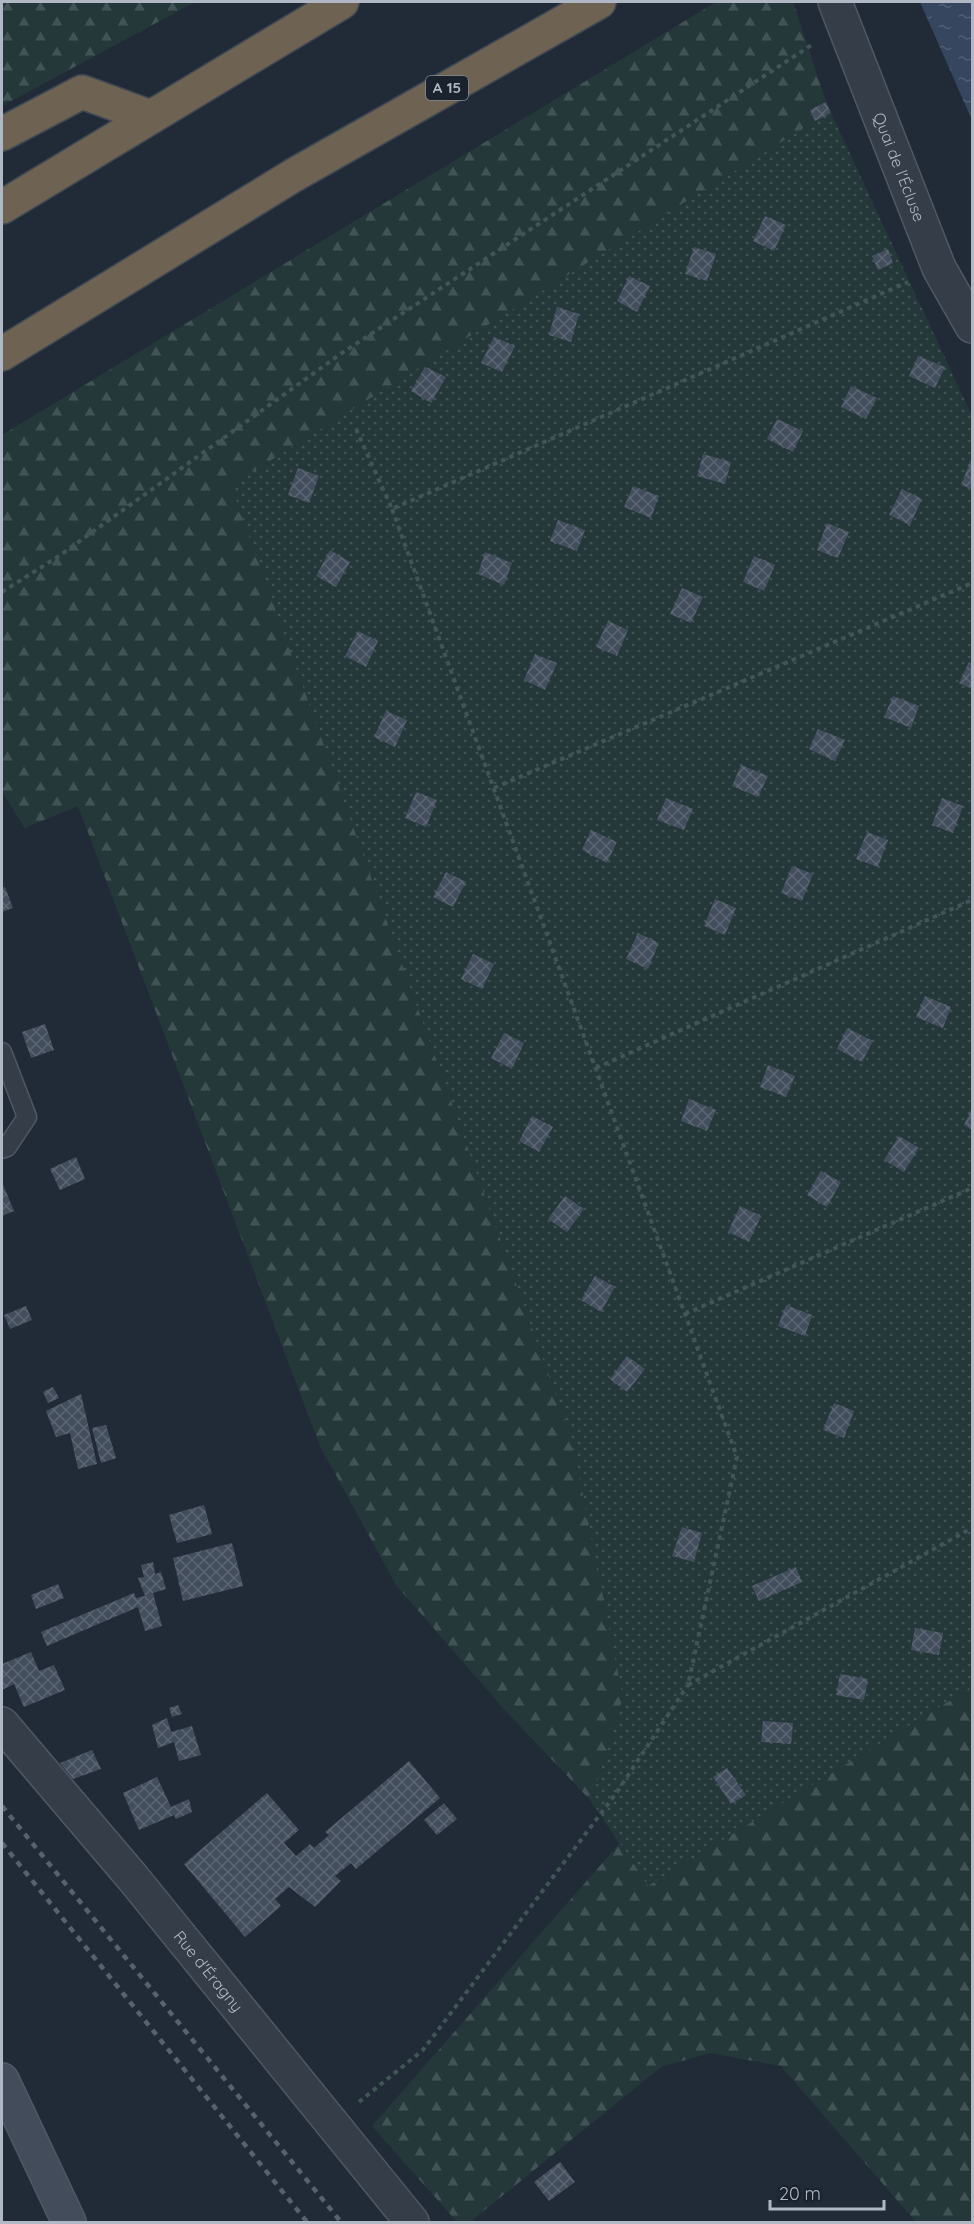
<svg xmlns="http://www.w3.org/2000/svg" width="974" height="2224" font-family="Quicksand,sans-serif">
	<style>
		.green { fill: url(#green-dots) }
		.forest { fill: url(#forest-firs) }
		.water { fill: url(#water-ripples) }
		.building { fill: url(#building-cross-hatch) }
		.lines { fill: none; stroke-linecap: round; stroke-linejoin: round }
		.lane-casing { stroke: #505863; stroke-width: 21 }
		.street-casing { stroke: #505863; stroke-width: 36 }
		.secondary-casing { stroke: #505863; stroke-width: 36 }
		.highway-casing { stroke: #404853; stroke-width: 36 }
		.path { stroke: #415456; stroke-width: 4; stroke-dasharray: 4.5 4.5; stroke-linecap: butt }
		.lane { stroke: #353d48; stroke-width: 18 }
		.street { stroke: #353d48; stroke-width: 33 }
		.secondary { stroke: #434c5b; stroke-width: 33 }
		.highway { stroke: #6e6352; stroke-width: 33 }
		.rail { stroke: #57616f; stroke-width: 4.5; stroke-dasharray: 6 6; stroke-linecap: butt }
		.labels { text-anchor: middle; stroke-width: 5; stroke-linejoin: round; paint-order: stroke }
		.shield { fill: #1a222d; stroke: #838b97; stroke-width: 1.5 }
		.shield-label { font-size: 15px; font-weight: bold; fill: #b0b8c5 }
		.street-label { font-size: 16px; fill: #b0b8c5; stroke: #1a222d }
	</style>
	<defs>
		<pattern id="green-dots" width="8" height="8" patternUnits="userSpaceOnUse" patternTransform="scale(1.5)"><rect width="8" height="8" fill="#24383a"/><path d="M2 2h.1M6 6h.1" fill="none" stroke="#415355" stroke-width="1.8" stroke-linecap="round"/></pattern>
		<pattern id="forest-firs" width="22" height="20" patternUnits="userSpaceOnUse" patternTransform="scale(1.5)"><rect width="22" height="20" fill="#24383a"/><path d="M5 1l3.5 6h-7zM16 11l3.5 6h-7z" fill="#415355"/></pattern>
		<pattern id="water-ripples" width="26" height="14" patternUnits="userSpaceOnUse" patternTransform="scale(1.5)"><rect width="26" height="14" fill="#36465f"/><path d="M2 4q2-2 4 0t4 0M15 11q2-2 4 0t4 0" fill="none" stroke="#515f74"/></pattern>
		<pattern id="building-cross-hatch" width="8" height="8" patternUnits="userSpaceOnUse" patternTransform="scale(1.5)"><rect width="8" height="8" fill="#434e5d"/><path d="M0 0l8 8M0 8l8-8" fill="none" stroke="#5c6573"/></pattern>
	</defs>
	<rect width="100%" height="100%" fill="#212b38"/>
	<!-- green -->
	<polygon class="green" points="831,113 972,416 972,1687 648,1886 591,1801 623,1698 230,485 815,121"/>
	<!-- forest -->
	<g class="forest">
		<polygon points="2,2 195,2 2,106"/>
		<polygon points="716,2 793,2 826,102 810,110 815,121 231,485 572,1440 623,1698 591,1801 503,1708 396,1585 320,1446 78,806 25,828 2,792 2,435"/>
		<polygon points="972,1687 972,2222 916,2222 781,2066 710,2053 661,2067 470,2222 457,2222 372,2126 620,1843 648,1886"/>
	</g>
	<!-- water -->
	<polygon class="water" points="920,2 972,2 972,120"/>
	<!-- building -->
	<g class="building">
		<polygon points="826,102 831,113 815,121 810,110"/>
		<polygon points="765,216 786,225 774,251 753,241"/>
		<polygon points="694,247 716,254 707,281 685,274"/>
		<polygon points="888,249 893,263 878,270 872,256"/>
		<polygon points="629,276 650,286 637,312 617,301"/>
		<polygon points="557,307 579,314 571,342 549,335"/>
		<polygon points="494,337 515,346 502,372 481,363"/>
		<polygon points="918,356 945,367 935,388 909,376"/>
		<polygon points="425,367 446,377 431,403 411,391"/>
		<polygon points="851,386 877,398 866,419 841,407"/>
		<polygon points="777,419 803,431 793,452 767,439"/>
		<polygon points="703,454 731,462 725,484 697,476"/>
		<polygon points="972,457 972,489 961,485"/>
		<polygon points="298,468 319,476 309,503 288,495"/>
		<polygon points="633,486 659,496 651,518 624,507"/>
		<polygon points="902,489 922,499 910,525 889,515"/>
		<polygon points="558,520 585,530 577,551 550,541"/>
		<polygon points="827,523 849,532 838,558 817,550"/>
		<polygon points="330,550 350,562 336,587 316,576"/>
		<polygon points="485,552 512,563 504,585 478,574"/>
		<polygon points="754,556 775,565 764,591 743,582"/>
		<polygon points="682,588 703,597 691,623 670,614"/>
		<polygon points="608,621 628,630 617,656 596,647"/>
		<polygon points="358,631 378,641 366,667 345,656"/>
		<polygon points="535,654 557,663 545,690 524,680"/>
		<polygon points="969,662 972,664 972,689 959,683"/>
		<polygon points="893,696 919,706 911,728 884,717"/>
		<polygon points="386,711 407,720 395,747 374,737"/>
		<polygon points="818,729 845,740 835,761 809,749"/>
		<polygon points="741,765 768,776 758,797 732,786"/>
		<polygon points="416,792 437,800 426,827 405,818"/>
		<polygon points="666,798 693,809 684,830 657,820"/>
		<polygon points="942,798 963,806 953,833 932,825"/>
		<polygon points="591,830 617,842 607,863 582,850"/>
		<polygon points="867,832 888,840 878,867 856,859"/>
		<polygon points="792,866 813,874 802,901 781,893"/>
		<polygon points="446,872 466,882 453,907 433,897"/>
		<polygon points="5,887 13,908 2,912 2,888"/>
		<polygon points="715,899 736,908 725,935 704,926"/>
		<polygon points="638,933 659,943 648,969 626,959"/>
		<polygon points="473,954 494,964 482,989 461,979"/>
		<polygon points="925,996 951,1007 943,1028 916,1017"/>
		<polygon points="45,1024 54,1050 31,1058 22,1032"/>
		<polygon points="847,1028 873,1041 862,1062 837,1049"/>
		<polygon points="504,1033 524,1043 512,1069 491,1058"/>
		<polygon points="768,1065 795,1076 786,1097 760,1087"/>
		<polygon points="689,1099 716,1110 707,1131 681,1121"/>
		<polygon points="972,1108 972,1130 964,1125"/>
		<polygon points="532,1116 553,1127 539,1152 519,1141"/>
		<polygon points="899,1136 919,1148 904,1172 884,1160"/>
		<polygon points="76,1157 85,1179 60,1190 50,1169"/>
		<polygon points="821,1171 841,1182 827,1207 807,1195"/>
		<polygon points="2,1182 14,1211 2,1216"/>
		<polygon points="565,1196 584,1209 567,1232 548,1219"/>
		<polygon points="740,1206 761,1216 749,1242 728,1232"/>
		<polygon points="595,1276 615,1287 601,1312 581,1300"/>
		<polygon points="786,1305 812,1315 805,1336 778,1326"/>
		<polygon points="26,1306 32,1320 10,1329 4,1315"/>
		<polygon points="627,1356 645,1369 627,1392 610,1379"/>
		<polygon points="53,1387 59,1398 48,1403 43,1392"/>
		<polygon points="81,1394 97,1464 78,1469 70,1433 56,1437 46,1411"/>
		<polygon points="834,1403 854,1411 844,1438 823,1430"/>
		<polygon points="106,1425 116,1458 101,1463 92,1428"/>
		<polygon points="204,1505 212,1534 177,1543 169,1515"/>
		<polygon points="682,1527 702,1533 694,1562 672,1556"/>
		<polygon points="232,1543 243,1586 183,1601 173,1558"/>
		<polygon points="153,1562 155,1574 161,1572 166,1589 153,1593 162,1626 145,1631 138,1607 47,1646 41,1632 134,1593 136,1598 145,1596 138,1578 144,1577 141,1565"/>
		<polygon points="796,1567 802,1582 759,1601 752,1586"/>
		<polygon points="58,1584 64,1598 36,1609 31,1595"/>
		<polygon points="915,1628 943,1633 939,1655 911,1650"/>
		<polygon points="31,1652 39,1671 54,1665 65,1690 24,1707 14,1684 2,1690 2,1664"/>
		<polygon points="840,1674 868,1679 864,1700 836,1695"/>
		<polygon points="178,1705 182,1714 172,1717 169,1708"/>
		<polygon points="167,1718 171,1732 192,1726 201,1755 179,1761 174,1742 158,1748 152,1725"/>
		<polygon points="763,1721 793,1723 791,1744 761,1742"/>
		<polygon points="92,1750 101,1769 73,1779 60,1763"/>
		<polygon points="409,1761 440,1798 356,1869 351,1863 335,1876 341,1881 315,1907 289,1887 275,1899 281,1906 245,1937 184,1864 267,1793 299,1830 284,1843 296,1856 310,1844 314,1848 329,1835 325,1832"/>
		<polygon points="727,1768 746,1795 731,1804 713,1777"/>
		<polygon points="157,1777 171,1807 189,1799 192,1812 176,1819 174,1815 139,1830 123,1793"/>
		<polygon points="444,1803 457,1819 437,1835 424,1820"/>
		<polygon points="560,2162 575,2182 549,2201 534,2182"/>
	</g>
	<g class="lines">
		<defs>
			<polyline id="lane" points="2,1052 27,1117 7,1147 2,1149"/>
			<g id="street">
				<path id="s1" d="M835,2L939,268L972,326"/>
				<path id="s2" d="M2,1724L133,1878L412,2222"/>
			</g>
			<polyline id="secondary" points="2,2080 69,2222"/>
			<g id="highway">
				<polyline points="2,134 82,92 148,116"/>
				<polyline points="2,207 342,2"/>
				<polyline points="2,354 294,175 599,2"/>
			</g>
		</defs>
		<!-- lane casing -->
		<use href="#lane" class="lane-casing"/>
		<!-- street casing -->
		<use href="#street" class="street-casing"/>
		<!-- secondary casing -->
		<use href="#secondary" class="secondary-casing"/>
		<!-- highway casing -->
		<use href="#highway" class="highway-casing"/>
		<!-- path -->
		<g class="path">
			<polyline points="356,429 392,509 908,282"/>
			<polyline points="392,509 737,1457 688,1685 972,1528"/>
			<polyline points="2,592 59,556 342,353 813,44"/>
			<polyline points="494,788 972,583"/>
			<polyline points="596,1068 972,900"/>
			<polyline points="685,1314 972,1188"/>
			<polyline points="359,2102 423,2050 617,1792 688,1685"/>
		</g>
		<!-- lane -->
		<use href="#lane" class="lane"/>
		<!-- street -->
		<use href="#street" class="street"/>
		<!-- secondary -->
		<use href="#secondary" class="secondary"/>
		<!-- highway -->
		<use href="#highway" class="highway"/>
		<!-- rail -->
		<g class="rail">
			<polyline points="2,1806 341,2222"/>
			<polyline points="2,1843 307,2222"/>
		</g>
	</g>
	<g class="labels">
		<!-- shield labels -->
		<rect class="shield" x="426" y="76" width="42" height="24" rx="4.5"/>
		<g class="shield-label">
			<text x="447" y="93">A 15</text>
		</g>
		<!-- street labels -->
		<g class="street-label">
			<text dy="6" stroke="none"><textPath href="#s1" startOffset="177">Quai de l'Écluse</textPath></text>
			<text dy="6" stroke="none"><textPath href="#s2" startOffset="322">Rue d'Éragny</textPath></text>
		</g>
	</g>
	<!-- border -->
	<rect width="974" height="2224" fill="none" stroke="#b0b8c5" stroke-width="6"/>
	<!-- scale -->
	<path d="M770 2200v9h114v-9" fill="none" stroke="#b0b8c5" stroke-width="3"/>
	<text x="779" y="2200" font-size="18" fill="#b0b8c5" stroke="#1a222d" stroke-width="4.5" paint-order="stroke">20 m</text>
</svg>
